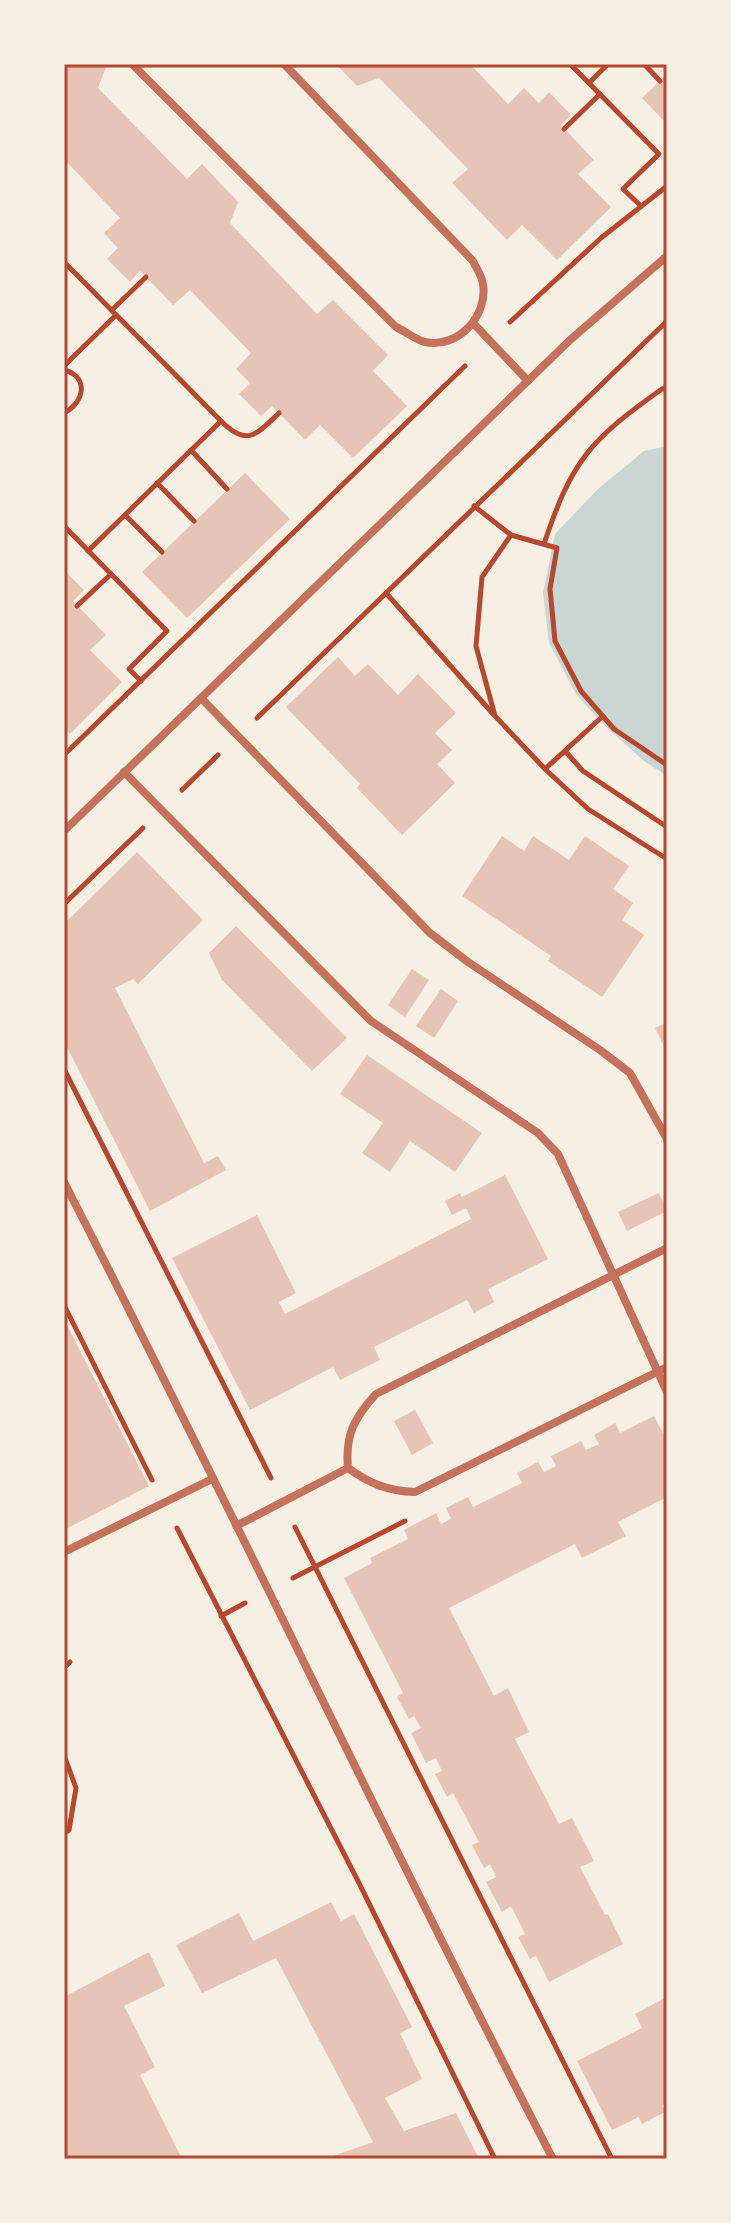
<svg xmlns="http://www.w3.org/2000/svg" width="731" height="2223" font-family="Barlow,sans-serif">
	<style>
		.water { fill: #c9d6d2 }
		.building { fill: #e6c5b7 }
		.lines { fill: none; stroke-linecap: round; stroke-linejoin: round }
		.path { stroke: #b5482f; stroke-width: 5 }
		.minor { stroke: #c5725c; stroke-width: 8 }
		.neatline { fill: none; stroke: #b5482f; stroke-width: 3 }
	</style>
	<rect width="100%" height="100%" fill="#f6efe4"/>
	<!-- water -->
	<polygon class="water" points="667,446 667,776 644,761 603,724 576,694 549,643 543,593 555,534 598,489 644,451"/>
	<!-- building -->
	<g class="building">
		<polygon points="64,64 104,64 106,67 98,88 187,179 202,164 238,202 230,223 317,314 333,300 388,355 373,371 407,406 353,458 320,425 305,440 272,406 261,416 239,394 250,383 236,369 251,353 190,290 173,305 140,271 130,282 107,259 118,248 104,233 120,218 64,159"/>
		<polygon points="336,64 470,64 508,104 524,88 539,103 549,92 571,115 561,125 594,160 578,174 611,207 557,260 522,225 507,240 452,183 468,169 379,78 357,86"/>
		<polygon points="667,74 667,124 642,98"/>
		<polygon points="245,473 290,519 187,618 142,572"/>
		<polygon points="64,570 84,590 73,601 106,635 90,650 122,682 70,734 64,728"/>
		<polygon points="338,657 355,676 368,664 398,695 418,674 456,713 435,733 452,750 437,764 455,783 402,835 357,788 360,784 286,707"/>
		<polygon points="502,836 524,851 533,836 569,860 585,836 629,866 613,889 633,903 622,920 644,935 602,997 548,961 551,956 462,896"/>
		<polygon points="137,852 203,920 138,984 133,979 115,988 204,1163 218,1156 226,1170 150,1211 64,1041 64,924"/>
		<polygon points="236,926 347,1038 312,1071 222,980 209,953"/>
		<polygon points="412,969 429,980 405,1017 388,1005"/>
		<polygon points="441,989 458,1001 434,1038 416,1026"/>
		<polygon points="667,1022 667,1052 655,1028"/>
		<polygon points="367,1055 482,1133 455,1172 410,1141 390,1172 362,1153 383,1123 340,1094"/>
		<polygon points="505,1175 548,1259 488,1289 494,1302 474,1313 467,1300 374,1347 380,1360 340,1380 333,1367 250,1410 172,1258 257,1215 296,1293 279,1302 285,1314 471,1219 466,1208 452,1215 445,1201 460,1193 462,1197"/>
		<polygon points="659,1193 667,1211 627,1231 618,1212"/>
		<polygon points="64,1319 149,1486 64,1530"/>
		<polygon points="415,1410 433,1443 412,1455 394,1421"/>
		<polygon points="654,1416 667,1441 667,1497 618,1522 626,1536 582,1558 575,1544 449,1608 494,1696 508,1688 529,1732 515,1739 559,1824 572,1818 594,1861 580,1867 605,1915 608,1914 623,1944 549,1982 536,1956 530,1959 518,1937 525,1934 511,1906 502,1912 486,1882 496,1877 490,1864 484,1868 472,1845 479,1842 453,1793 447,1797 435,1774 442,1771 436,1758 426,1763 411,1733 421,1728 414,1716 409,1719 397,1697 403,1693 344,1578 372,1563 370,1558 408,1539 404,1530 436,1513 441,1524 451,1519 446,1508 468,1497 473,1507 522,1483 517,1473 538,1462 544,1472 556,1466 551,1456 581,1441 586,1450 599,1444 594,1435 615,1423 620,1433"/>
		<polygon points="331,1902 341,1921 354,1914 412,2027 400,2033 422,2079 385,2098 404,2131 456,2113 479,2159 325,2159 373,2142 276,1958 202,1993 176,1945 239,1913 253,1941"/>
		<polygon points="149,1952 165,1986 124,2006 155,2067 140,2075 182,2159 64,2159 64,1997"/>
		<polygon points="667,1997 667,2103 662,2105 665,2112 642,2124 639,2117 612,2130 577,2061 642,2028 635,2014"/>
	</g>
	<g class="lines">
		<!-- path -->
		<g class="path">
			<polyline points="570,64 659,154 623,189 641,206"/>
			<polyline points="644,64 660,81"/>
			<polyline points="589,83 608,64"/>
			<polyline points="564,129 600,94"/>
			<polyline points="64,262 221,421 88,551"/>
			<polyline points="112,310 146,277"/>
			<polyline points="510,322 601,238 667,186"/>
			<polyline points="64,366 116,315"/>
			<path d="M64,370C90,377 84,403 64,413"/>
			<path d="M221,421C247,447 256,435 279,413"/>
			<polyline points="191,450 227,489"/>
			<polyline points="157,483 194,521"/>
			<polyline points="474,506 511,535 557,548 550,589 555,641 581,691 614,729 667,765"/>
			<polyline points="125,515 162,552"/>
			<polyline points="64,526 167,631 129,669 141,681"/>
			<polyline points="511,535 482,577 476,646 495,716 545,769 588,809 667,859"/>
			<path d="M544,544C572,460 590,440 662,389L667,388"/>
			<polyline points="386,593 494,715"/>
			<polyline points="77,606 111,574"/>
			<polyline points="257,718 667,321"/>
			<polyline points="565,751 583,771 667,827"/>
			<polyline points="64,755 465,366"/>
			<polyline points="545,769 603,716"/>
			<polyline points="182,790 218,755"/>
			<polyline points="64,904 143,828"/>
			<polyline points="64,1069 271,1478"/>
			<polyline points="64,1305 152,1480"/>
			<polyline points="295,1527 612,2159"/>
			<polyline points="177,1528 359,1883 495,2159"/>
			<polyline points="293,1578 405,1521"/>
			<polyline points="221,1616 245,1603"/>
			<polyline points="64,1668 70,1662"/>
			<polyline points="64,1755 76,1788 69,1830 64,1833"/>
		</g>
		<!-- minor -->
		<g class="minor">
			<path d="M132,64L396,327C405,331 416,340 425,342C458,349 488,316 483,284C482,276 476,268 473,261L284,64"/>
			<polyline points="474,324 528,381"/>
			<polyline points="201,698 430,933 468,962 600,1050 630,1073 667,1139"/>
			<polyline points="124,772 371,1021 538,1133 558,1154 667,1392"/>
			<polyline points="64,831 570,340 667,256"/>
			<path d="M64,1182C231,1506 385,1836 553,2159"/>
			<path d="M667,1248L376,1394C354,1418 345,1435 348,1468C370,1484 388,1491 415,1492L667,1367"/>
			<polyline points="236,1526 348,1468"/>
			<polyline points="64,1552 212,1479"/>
		</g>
	</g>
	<!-- border -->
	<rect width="731" height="2223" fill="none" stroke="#f6efe4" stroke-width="132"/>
	<rect x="66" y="66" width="599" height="2091" class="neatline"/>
</svg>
